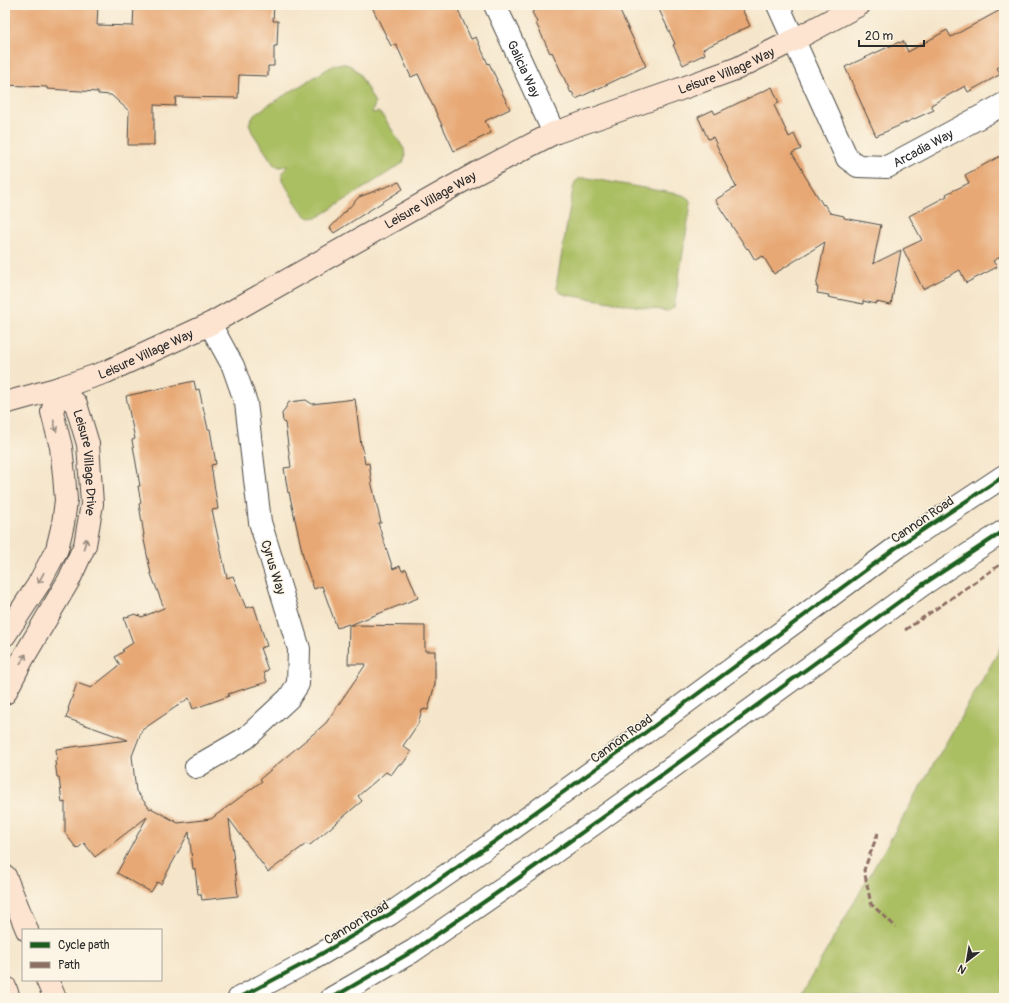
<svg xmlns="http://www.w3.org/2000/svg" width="1009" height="1003" font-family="Pangolin,sans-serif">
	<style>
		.green { fill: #aabe62; stroke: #6a7446 }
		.building { fill: #e7a874 }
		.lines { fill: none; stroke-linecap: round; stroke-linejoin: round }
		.street-casing { stroke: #494743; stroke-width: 24 }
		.secondary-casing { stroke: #494743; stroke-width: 24 }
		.street { stroke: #fff; stroke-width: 22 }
		.secondary { stroke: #fde4d0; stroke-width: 22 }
		.quiet { stroke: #8d6e63; stroke-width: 3; stroke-dasharray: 6 3; stroke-linecap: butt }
		.cycleway-casing { stroke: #fcf5e5; stroke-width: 6 }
		.cycleway { stroke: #1b5e20; stroke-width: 4 }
		.oneway { stroke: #94887e }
		.labels { text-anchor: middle; stroke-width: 3; stroke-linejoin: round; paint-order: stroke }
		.street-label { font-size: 13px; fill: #2b2b2b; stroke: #fcf5e5 }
	</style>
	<rect width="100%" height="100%" fill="#fcf5e5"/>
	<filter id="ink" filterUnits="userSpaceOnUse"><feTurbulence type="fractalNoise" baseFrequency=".025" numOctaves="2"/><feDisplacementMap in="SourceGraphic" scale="8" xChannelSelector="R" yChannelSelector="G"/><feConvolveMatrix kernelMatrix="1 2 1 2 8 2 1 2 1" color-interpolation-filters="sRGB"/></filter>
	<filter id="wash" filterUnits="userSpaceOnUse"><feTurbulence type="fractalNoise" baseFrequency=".012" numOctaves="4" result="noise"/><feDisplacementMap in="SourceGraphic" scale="16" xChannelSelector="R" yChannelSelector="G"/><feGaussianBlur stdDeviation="0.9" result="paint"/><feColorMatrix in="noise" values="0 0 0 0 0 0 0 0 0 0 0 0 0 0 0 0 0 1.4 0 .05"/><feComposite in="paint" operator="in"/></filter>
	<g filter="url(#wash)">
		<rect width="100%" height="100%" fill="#f5e6cb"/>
		<!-- green -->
		<g class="green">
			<path d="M343,63L351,66L359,73L375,103L372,113L378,112L384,117L404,149L405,157L403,163L320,216C316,217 312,219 308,217C301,214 287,187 282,180C281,173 284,170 288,166L280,167L274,165L252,132L249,123L255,114L267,106L334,65Z"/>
			<polygon points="580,178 588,178 683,195 689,199 691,204 674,307 670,310 667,311 567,295 561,293 557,289 557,281 573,189 575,182"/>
			<polygon points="1004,642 1004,998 799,998"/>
		</g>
		<g id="blocks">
			<!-- building -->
			<g class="building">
				<polygon points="5,5 98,5 97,25 133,26 134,5 274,5 273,21 278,21 277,46 274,46 274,66 268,66 268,76 239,75 238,98 176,97 175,106 154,105 154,145 128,145 129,111 111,95 98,94 98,92 47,89 47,87 5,85"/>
				<polygon points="371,5 456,5 471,39 476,37 488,64 489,63 497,80 496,80 510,109 485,121 491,133 454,151 418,74 411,77 396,44 391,46"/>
				<polygon points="531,5 617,5 646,66 576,99 572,92 571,93 552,52 550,53 536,23 537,22 532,12 534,11"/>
				<polygon points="657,5 740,5 750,26 726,37 726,38 703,49 705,54 683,65 673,45 675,44"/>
				<polygon points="1004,8 1004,64 997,68 1001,74 968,92 965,86 931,105 934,110 876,136 845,67 899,42 900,43 903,41 908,52 947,30 951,37"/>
				<polygon points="772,87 779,103 774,105 789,137 794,134 801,149 792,153 803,171 802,171 823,205 824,204 830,213 844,216 844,218 881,225 873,264 901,250 891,305 876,302 876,304 863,301 863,304 828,297 829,295 817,293 818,287 816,287 825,242 774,274 763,256 755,260 748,248 747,249 715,200 736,187 713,137 708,139 698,117 713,110 715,114"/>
				<polygon points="1004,154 1004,255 993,261 997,267 966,283 960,270 923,289 903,249 922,240 909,216 947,196 946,194 969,183 965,175"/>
				<polygon points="399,182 403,189 334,233 330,228 359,197"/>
				<polygon points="194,381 196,390 199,389 208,429 210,429 216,464 211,465 218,509 212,510 227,578 233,576 246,608 254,606 267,646 260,648 268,670 264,672 267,682 228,694 229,696 193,709 189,698 142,730 132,756 136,791 150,809 151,808 178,823 211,819 262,781 260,779 326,723 366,664 348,664 349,624 337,628 322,586 314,589 304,560 289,492 288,493 284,468 291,467 285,423 283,421 282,414 289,402 306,400 312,404 355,399 361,445 362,445 365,464 369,463 372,485 381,523 378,523 393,569 400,566 402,571 406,569 418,598 350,625 425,626 425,651 435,651 435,684 428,710 424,709 424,710 422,710 418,724 403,746 411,752 402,765 399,764 391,775 386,772 358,796 362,801 310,845 306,844 268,872 229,819 238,896 202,900 201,894 198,894 195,869 193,869 189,832 161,884 157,882 151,892 117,873 147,817 95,857 84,843 77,849 65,833 65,802 62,803 59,777 57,777 55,761 57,760 56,749 128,740 66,718 69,709 68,709 77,683 91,688 120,665 115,657 124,651 122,650 133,643 124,618 135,614 142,617 164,608 151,574 143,535 144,535 139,504 141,503 138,486 140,486 132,440 135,439 126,396"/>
			</g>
		</g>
	</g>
	<g filter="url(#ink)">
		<use href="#blocks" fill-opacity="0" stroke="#494743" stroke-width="1"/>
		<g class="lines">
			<defs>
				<g id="street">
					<path id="s1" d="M495,5L554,133"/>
					<path id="s2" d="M778,5L847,158L858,166L887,167L1004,104"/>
					<polyline points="196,767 246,738 289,698 298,684 299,649 260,522 246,403 233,366 210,324"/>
					<polyline points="239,998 309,961 390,914 494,842 608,760 897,547 1004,476"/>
					<polyline points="332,998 413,951 520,877 634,795 922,585 1004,531"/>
				</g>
				<g id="secondary">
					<path id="s3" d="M5,403L59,388L106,372L210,324L475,174L554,133L672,92L738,68L794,40L859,5"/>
					<path id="s4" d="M5,635L38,585L57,549L63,524L66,500L64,475L61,447L52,412L59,388L76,404L88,444L92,504L85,545L69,580L22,660L5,693"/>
					<polyline points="5,876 27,930"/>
					<polyline points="47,980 55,998"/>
					<polyline points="5,987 9,998"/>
				</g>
			</defs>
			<!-- street casing -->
			<use href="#street" class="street-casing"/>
			<!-- secondary casing -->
			<use href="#secondary" class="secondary-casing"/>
			<!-- street -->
			<use href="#street" class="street"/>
			<!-- secondary -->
			<use href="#secondary" class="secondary"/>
			<!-- quiet -->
			<g class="quiet">
				<polyline points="905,630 1004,562"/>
				<polyline points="878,833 864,870 871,904 896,927"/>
			</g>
			<defs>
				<g id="cycleway">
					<polyline points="239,998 309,961 390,914 494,842 608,760 897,547 1004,476"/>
					<polyline points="332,998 413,951 520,877 634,795 922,585 1004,531"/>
				</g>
			</defs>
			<!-- cycleway casing -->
			<use href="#cycleway" class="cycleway-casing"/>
			<!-- cycleway -->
			<use href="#cycleway" class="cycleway"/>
		</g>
		<!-- one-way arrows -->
		<defs><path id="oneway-shaft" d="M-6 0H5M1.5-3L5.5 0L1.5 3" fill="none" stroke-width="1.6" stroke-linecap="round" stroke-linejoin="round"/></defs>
		<g class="oneway">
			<use href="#oneway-shaft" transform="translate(55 426) rotate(76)"/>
			<use href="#oneway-shaft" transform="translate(85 544) rotate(-74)"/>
			<use href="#oneway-shaft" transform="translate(41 578) rotate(118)"/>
			<use href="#oneway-shaft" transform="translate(23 659) rotate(-60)"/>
		</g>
	</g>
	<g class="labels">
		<!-- street labels -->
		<g class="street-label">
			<text dy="5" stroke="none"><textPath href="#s1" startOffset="70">Galicia Way</textPath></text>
			<text dy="5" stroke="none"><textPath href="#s3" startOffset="797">Leisure Village Way</textPath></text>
			<text dy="5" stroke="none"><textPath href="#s2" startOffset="251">Arcadia Way</textPath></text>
			<text dy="5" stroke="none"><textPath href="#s3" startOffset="473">Leisure Village Way</textPath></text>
			<text dy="5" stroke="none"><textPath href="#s3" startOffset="149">Leisure Village Way</textPath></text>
			<text dy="5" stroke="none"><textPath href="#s4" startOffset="348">Leisure Village Drive</textPath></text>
			<text transform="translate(922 519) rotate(-34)" y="5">Cannon Road</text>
			<text transform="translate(274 567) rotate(73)" y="5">Cyrus Way</text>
			<text transform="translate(621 738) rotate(-36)" y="5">Cannon Road</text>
			<text transform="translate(356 922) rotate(-31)" y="5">Cannon Road</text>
		</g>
	</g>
	<!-- margin -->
	<rect width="1009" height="1003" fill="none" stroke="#fcf5e5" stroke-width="20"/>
	<!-- legend -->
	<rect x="22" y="929" width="140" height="52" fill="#fcf5e5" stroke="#a8a49b"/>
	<rect x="30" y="942" width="20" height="6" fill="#1b5e20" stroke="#a8a49b"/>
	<text x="58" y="949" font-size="12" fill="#2b2b2b">Cycle path</text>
	<rect x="30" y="962" width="20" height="6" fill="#8d6e63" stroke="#a8a49b"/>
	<text x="58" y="969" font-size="12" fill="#2b2b2b">Path</text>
	<!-- north arrow -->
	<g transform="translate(967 961) rotate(211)" stroke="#fcf5e5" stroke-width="3" paint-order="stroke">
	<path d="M0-3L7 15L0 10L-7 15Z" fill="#2b2b2b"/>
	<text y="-6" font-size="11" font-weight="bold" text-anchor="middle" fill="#2b2b2b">N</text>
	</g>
	<!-- scale -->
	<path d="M859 40v6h65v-6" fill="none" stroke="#2b2b2b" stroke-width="2"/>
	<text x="865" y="40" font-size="12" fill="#2b2b2b" stroke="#fcf5e5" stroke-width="3" paint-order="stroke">20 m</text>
</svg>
